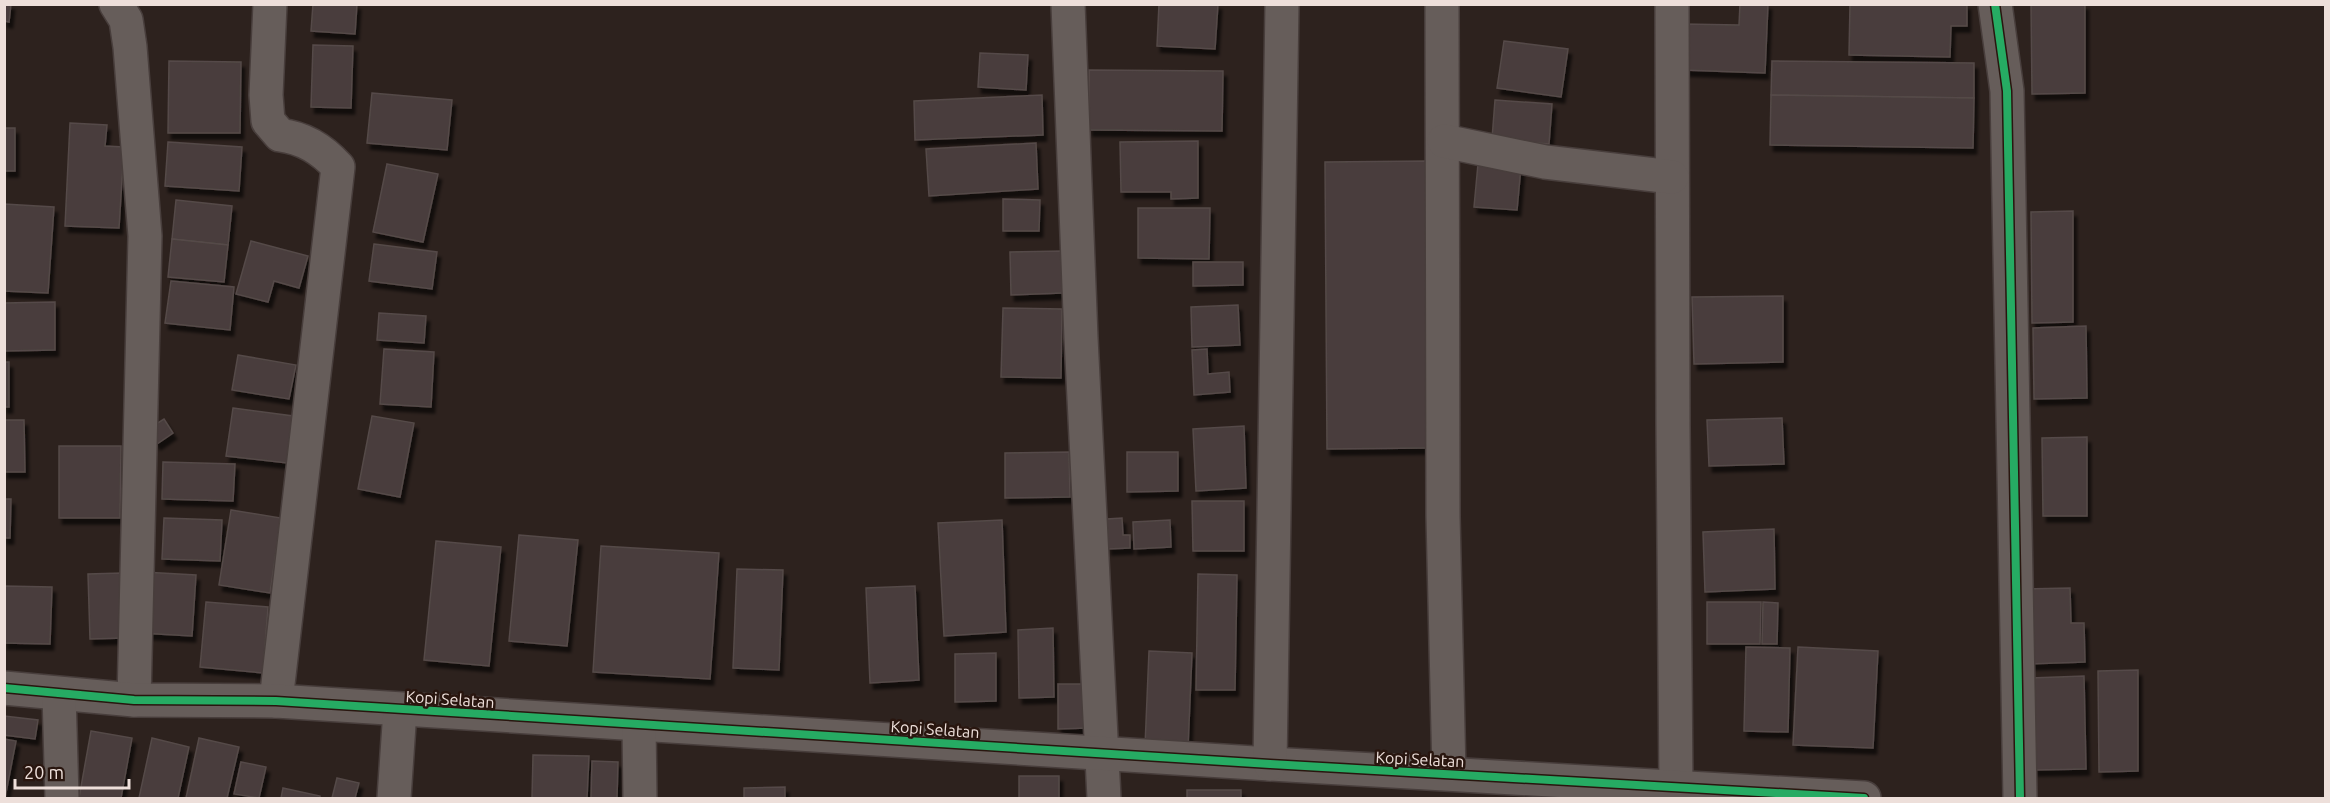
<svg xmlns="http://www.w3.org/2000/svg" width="2330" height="803" font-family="Ubuntu,sans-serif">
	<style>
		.building { fill: #483e3c; stroke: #554a48; stroke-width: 1.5; filter: url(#shadow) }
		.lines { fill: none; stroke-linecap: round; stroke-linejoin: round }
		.minor-casing { stroke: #483e3c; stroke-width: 36 }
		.minor { stroke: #665d5a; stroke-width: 33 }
		.cycleway-casing { stroke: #29160f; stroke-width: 11 }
		.cycleway { stroke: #26ab63; stroke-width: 8 }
		.labels { text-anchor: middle; stroke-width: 5; stroke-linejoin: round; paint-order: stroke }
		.street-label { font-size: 16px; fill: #eddfda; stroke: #29160f }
	</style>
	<defs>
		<filter id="shadow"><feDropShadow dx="3.5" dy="6" stdDeviation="1.5" flood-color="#0009"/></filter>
	</defs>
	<rect width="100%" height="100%" fill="#2d221e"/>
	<!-- building -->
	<g class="building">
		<polygon points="4,4 11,4 9,22 4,21"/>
		<polygon points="313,4 357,4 355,34 311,31"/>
		<polygon points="1159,4 1218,4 1215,49 1157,46"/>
		<polygon points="1740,4 1768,4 1765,73 1683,70 1684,24 1739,25"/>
		<polygon points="1850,4 1967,4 1967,26 1951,26 1950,57 1849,55"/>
		<polygon points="2031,4 2085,4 2085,93 2032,94"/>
		<polygon points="1504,41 1568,49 1561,97 1497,88"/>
		<polygon points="313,45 353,46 351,108 311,107"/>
		<polygon points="980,53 1028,55 1026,90 978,87"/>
		<polygon points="169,61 241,62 240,133 168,133"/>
		<polygon points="1772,61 1974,63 1974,98 1771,95"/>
		<polygon points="1089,70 1223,71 1222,131 1089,130"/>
		<polygon points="372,93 452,100 447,150 367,143"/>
		<polygon points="1042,95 1043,135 915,140 914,101"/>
		<polygon points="1771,95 1974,98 1973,148 1770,145"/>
		<polygon points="1495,100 1552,104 1549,144 1492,139"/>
		<polygon points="70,123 107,125 105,146 124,147 119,228 65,226"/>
		<rect x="4" y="128" width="11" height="43"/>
		<polygon points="1198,141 1198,198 1171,199 1171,192 1121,192 1120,142"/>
		<polygon points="168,142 242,147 239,191 165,186"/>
		<polygon points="1036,143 1038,189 929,196 926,149"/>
		<polygon points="1426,161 1426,448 1327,449 1325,162"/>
		<polygon points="387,164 438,174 423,242 373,232"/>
		<polygon points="1478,164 1521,167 1517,210 1474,207"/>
		<polygon points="1003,199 1040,200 1039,231 1003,231"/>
		<polygon points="176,200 232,206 228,245 172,239"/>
		<polygon points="4,204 54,207 48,293 4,291"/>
		<polygon points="1138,208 1210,208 1209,259 1138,258"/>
		<polygon points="2073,211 2073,322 2032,323 2031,212"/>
		<polygon points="172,239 228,245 224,282 168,277"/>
		<polygon points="251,241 308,256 299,288 274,281 268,302 236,294"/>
		<polygon points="374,244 437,252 432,289 369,281"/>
		<polygon points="1062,251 1062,293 1011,295 1010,252"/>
		<polygon points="1193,262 1243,262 1243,285 1193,286"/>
		<polygon points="171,281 234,287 230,330 165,323"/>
		<polygon points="1783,296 1783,362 1694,364 1692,297"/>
		<polygon points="55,302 55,350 4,351 4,303"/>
		<polygon points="1238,305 1240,345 1192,347 1191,307"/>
		<polygon points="1003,308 1062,309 1061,378 1001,377"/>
		<polygon points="379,313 426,316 424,343 377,340"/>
		<polygon points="2086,326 2087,398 2034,399 2033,328"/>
		<polygon points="384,349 434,352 431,407 380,404"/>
		<polygon points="1207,349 1208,374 1229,372 1230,392 1194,395 1192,350"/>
		<polygon points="238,355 296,365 289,399 232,390"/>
		<rect x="4" y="362" width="5" height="45"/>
		<polygon points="233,408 293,416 287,463 226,456"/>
		<polygon points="372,416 414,423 400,497 358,489"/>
		<polygon points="1782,418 1784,464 1709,466 1707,420"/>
		<polygon points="164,419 173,433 157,444 148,429"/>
		<polygon points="4,420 24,420 25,472 4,472"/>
		<polygon points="1244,426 1246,488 1196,491 1193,429"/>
		<polygon points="2087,437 2087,516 2043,516 2042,438"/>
		<polygon points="59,446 121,446 120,518 59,518"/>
		<polygon points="1069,452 1070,497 1005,498 1005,453"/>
		<polygon points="1127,452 1178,452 1178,491 1127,492"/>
		<polygon points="163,462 235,464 233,501 162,499"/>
		<polygon points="4,499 11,499 10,538 4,538"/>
		<polygon points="1192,501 1244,501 1244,551 1193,551"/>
		<polygon points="231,510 281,518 270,593 219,585"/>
		<polygon points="164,518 222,520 220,561 162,559"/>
		<polygon points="1122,518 1123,535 1130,535 1130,548 1108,549 1107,519"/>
		<polygon points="1002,520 1006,632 944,636 938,523"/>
		<polygon points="1170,520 1171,547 1134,549 1133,522"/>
		<polygon points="1774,529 1775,589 1705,592 1703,532"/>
		<polygon points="519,535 578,540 567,646 509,641"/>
		<polygon points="436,541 501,547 489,666 424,660"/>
		<polygon points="601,546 719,553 710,679 593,672"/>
		<polygon points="737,569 783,570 779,670 733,668"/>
		<polygon points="143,572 196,575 192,636 140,633"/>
		<polygon points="122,573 124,638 90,639 88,574"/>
		<polygon points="1198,574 1237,575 1235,690 1196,690"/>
		<polygon points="4,586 52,587 50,644 4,643"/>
		<polygon points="915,586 919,680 870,683 866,588"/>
		<polygon points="2070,588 2071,623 2084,623 2085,662 2027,664 2024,589"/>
		<polygon points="206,602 268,607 263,673 200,667"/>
		<polygon points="1707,602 1761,602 1760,644 1707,644"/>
		<polygon points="1763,602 1778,603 1777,644 1762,644"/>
		<polygon points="1053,628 1054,697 1019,698 1018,630"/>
		<polygon points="1746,647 1790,648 1788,732 1744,731"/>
		<polygon points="1798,647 1878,651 1873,748 1793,745"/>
		<polygon points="1149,651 1192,653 1188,748 1145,746"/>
		<polygon points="996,653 996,701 955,702 955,654"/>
		<polygon points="2138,670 2138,771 2099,772 2098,671"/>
		<polygon points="2084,676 2086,769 2034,770 2031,678"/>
		<polygon points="1058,684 1087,684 1087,728 1058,729"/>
		<polygon points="4,716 38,720 35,739 4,735"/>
		<polygon points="91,731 132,738 121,798 79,798"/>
		<polygon points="152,738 189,747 178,798 139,798"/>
		<polygon points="199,738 239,747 227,798 186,798"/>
		<polygon points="4,739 16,741 5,798 4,798"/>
		<polygon points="533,755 589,756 587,798 532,798"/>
		<polygon points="592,761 618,762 617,798 591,798"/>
		<polygon points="241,762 266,767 259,798 234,794"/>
		<rect x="1019" y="776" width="40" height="22"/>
		<polygon points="337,778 359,783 355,798 332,798"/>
		<polygon points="785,787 785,798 744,798 744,788"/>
		<polygon points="283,788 320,796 320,798 281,798"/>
		<rect x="1187" y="790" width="54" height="8"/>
	</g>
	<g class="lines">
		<defs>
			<g id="minor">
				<polyline points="116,4 126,20 130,47 145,236 134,700"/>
				<path d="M270,4L266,95L268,121L280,135C304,138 322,149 338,167L276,701"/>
				<polyline points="1068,4 1081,338 1104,798"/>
				<polyline points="1442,4 1443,516 1449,773"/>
				<polyline points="1672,4 1673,426 1676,788"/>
				<polyline points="1995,4 2007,91 2020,798"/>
				<polyline points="1444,141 1545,162 1672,177"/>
				<polyline points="4,688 134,700 276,701 1270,764 1864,798"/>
				<polyline points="59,694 62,798"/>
				<polyline points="639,725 640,798"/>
				<polyline points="1270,764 1282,4"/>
				<polyline points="394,798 400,710"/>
			</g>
		</defs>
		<!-- minor casing -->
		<use href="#minor" class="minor-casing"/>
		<!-- minor -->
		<use href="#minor" class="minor"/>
		<defs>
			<g id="cycleway">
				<polyline points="1995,4 2007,91 2020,798"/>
				<polyline points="4,688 134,700 276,701 1270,764 1864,798"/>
			</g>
		</defs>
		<!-- cycleway casing -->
		<use href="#cycleway" class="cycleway-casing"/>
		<!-- cycleway -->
		<use href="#cycleway" class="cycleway"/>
	</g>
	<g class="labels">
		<!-- street labels -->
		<g class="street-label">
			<text transform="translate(450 699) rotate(4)" y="6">Kopi Selatan</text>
			<text transform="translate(935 729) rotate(4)" y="6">Kopi Selatan</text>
			<text transform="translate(1420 759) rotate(3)" y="6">Kopi Selatan</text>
		</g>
	</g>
	<!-- border -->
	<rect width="2330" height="803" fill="none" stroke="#eddfda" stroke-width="12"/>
	<!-- scale -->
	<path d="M15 779v9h114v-9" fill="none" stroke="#eddfda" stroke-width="3"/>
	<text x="24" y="779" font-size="18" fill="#eddfda" stroke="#29160f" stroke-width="4.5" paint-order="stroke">20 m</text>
</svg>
